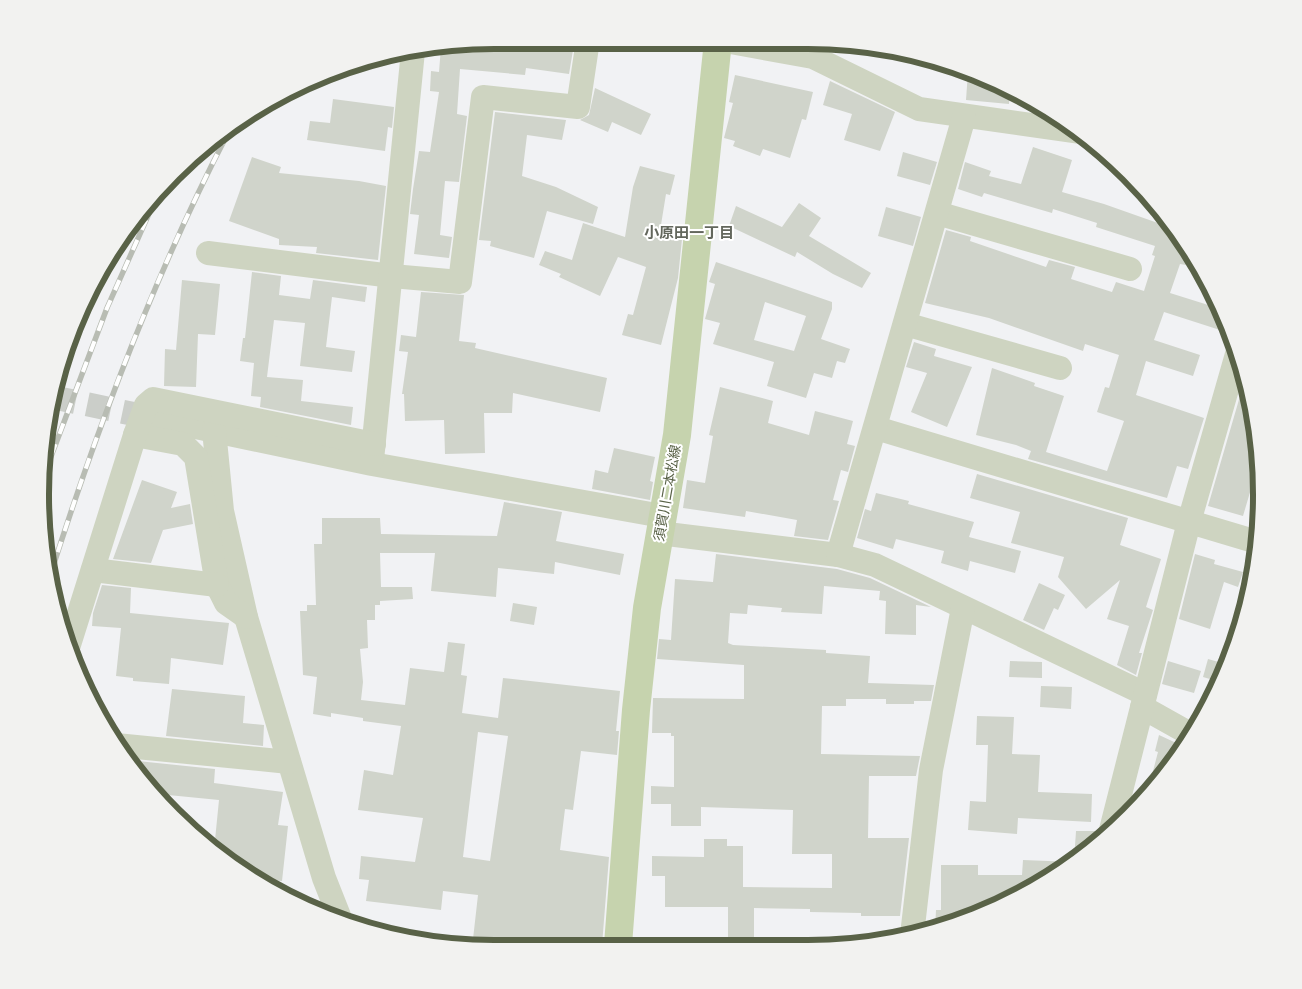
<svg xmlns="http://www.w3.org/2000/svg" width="1302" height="989" font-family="Roboto,'Noto Sans JP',sans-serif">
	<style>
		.building { fill: #d0d4cb; fill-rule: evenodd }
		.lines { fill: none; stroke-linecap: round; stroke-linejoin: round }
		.minor-tunnel { stroke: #cbcec9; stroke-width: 24; stroke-dasharray: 24 12; stroke-linecap: butt }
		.minor { stroke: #ced4c1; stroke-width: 24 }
		.major { stroke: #c6d3ae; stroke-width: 28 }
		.rail-casing { stroke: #b8bcb3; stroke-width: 5.5 }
		.rail { stroke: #fff; stroke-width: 4; stroke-dasharray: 11; stroke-linecap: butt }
		.labels { text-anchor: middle; stroke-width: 4; stroke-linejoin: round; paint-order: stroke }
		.street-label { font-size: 14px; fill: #596247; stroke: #fff }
		.neighbourhood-label { font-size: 15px; font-weight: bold; fill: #63675d; stroke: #fff }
		.rim { fill: none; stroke: #596247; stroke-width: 6 }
	</style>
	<rect width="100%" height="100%" fill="#f1f2f4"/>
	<!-- building -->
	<g class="building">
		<polygon points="472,43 548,51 549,47 573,50 569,74 526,68 525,75 460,69 457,114 467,116 459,182 445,181 440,235 452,237 449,258 414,254 419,215 410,214 413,189 419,151 430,152 439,92 430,91 431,71 439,72 441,47"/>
		<polygon points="968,72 1010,88 1009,104 966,100"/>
		<polygon points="735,75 813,92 806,120 802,119 790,158 763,149 760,156 733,146 735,141 724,138 733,103 729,102"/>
		<polygon points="830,81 895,112 880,151 844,140 852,114 823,105"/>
		<polygon points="595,88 651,114 641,135 612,122 608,132 580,120 589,115"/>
		<polygon points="333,99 394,107 392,128 388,127 385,151 307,140 310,121 330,123"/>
		<polygon points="495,112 566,120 562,140 527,135 522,176 556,187 598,207 593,224 547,211 534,258 490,246 491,241 479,240"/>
		<polygon points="1033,147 1072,160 1062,192 1104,204 1172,228 1185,242 1199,267 1180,264 1170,293 1221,309 1225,315 1220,330 1164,312 1154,340 1200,355 1193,376 1146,361 1136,395 1204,418 1188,469 1177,466 1167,498 1028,459 1031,451 1016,445 976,435 992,368 1035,383 1034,386 1064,396 1046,452 1107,471 1124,421 1097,412 1105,387 1109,388 1119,355 1085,344 1083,351 989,318 925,303 946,230 971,237 970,241 1046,267 1049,260 1075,267 1071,279 1112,292 1116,282 1144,291 1155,256 1152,255 1155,246 1096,227 1097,223 1053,209 1052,213 984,193 982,197 958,189 965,162 991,171 989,176 1021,184"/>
		<polygon points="903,152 937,162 930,185 897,176"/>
		<polygon points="252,157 281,167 279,173 359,181 386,186 378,260 316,253 317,247 279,245 279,239 229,221"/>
		<polygon points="640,166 675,175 670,195 666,194 660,231 682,239 678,278 661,345 622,335 628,314 633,315 646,267 618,257 600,296 559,277 561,274 539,265 545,251 572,260 583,223 625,237 633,187"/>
		<polygon points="799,203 821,218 809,236 871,273 862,288 833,274 797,252 795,257 729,226 736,206 782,227"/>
		<polygon points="886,207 921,217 913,246 878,236"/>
		<path d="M716,262L832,302V309L821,339L850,349L845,363L837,361L832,378L814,373L806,398L767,386L774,362L713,344L720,323L705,319L715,284L709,282ZM765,302L806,316L794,351L754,340Z"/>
		<polygon points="252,272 281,276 279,295 310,299 313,280 367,287 365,302 332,297 326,347 355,351 352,372 300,366 305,323 274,320 267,377 303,380 301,401 353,407 351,425 260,407 261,397 251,396 254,363 240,361 243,338 245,338"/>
		<polygon points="182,280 220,284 215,335 198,334 196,387 164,386 165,349 176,350"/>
		<polygon points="421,292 464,295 459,341 476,343 475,348 607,378 600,412 513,393 512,413 484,413 485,453 445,454 444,420 405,421 404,394 402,394 408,352 399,351 401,335 416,337"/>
		<polygon points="914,342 936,349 934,356 972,367 947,427 911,412 927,373 906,367"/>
		<polygon points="1245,379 1253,406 1260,473 1256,472 1243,516 1208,506"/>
		<polygon points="720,387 773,401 768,423 809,435 815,411 853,421 847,444 855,446 848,472 841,470 833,500 839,501 828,540 794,536 797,520 746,511 745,517 683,508 687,480 705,483 713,436 709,435"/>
		<polygon points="614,448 655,457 650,481 653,482 650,500 592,489 595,470 608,473"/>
		<polygon points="977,474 1128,518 1120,545 1161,559 1146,607 1153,610 1139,653 1142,653 1136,675 1117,665 1129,626 1107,619 1120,580 1086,609 1058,577 1064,557 1011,543 1020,512 970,498"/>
		<polygon points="142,480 177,492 171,508 190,504 193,524 163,530 151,563 113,559"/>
		<polygon points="876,493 909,501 908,504 974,522 969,537 1021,551 1015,573 970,561 968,571 941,563 944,551 896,539 893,549 857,538 865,509 871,511"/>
		<path d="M504,502L562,512L556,541L624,554L620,575L555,562L554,574L498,568L496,597L431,591L435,553H380L381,587H412L413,599L380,601V605H375V620H367L368,648L360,649L363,682L361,700L405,705L410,668L444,672L448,642L465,644L461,675L467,676L462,713L498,718L503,678L620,691L616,731H619L617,755L581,751L573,810L565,809L560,850L609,857L602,945H515L473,939L478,895L443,891L441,910L366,901L369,880L359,879L361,856L415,862L423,818L358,810L364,770L393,775L401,726L363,721V718L331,713V717L313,714L317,677L303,675L300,611H307V605H316L314,544H322V518H380L381,534L497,536ZM478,732L508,736L490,861L463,857Z"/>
		<polygon points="716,554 837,569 870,578 931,607 916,605 916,635 885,634 886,601 879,600 880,591 824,586 822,614 781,612 782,608 748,605 747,614 730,613 728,643 733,645 826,650 826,653 870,656 868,683 934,685 931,701 914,701 914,704 886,704 886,699 846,699 846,706 822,706 821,754 920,756 916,776 869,776 868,838 909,838 900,916 861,916 861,913 810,912 810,909 754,908 754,945 728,945 728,907 665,907 665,876 652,876 652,856 704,857 704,839 727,839 727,846 743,846 743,887 832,888 832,854 792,854 793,810 701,807 701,826 671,826 671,804 651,804 651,786 674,787 674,736 671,736 671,733 652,733 653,698 744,699 744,665 657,659 659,639 671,640 675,579 713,582"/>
		<polygon points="1195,554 1215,560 1214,564 1243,572 1238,587 1224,582 1210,629 1179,619"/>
		<polygon points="1039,583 1065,595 1058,610 1054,608 1044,630 1023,620"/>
		<polygon points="102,585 131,588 130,613 229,623 223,665 171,658 169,684 133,681 133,678 116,676 121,628 92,626 93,613"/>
		<polygon points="513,603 537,607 534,625 510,621"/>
		<polygon points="1208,659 1229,665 1220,682 1203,677"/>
		<polygon points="1010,661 1042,662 1042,678 1009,677"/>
		<polygon points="1168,661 1201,671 1194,693 1162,684"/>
		<polygon points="1041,686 1072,687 1071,709 1040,707"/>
		<polygon points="172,689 245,696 243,723 264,725 263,746 166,736"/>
		<polygon points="977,716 1014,717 1012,754 1040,755 1038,792 1092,794 1091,822 1018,818 1017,834 968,830 970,801 986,802 988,745 976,745"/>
		<polygon points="1159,735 1185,747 1147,794 1158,752 1155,751"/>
		<polygon points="128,760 215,769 214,783 283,792 278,825 288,826 282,881 255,879 214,850 219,800 158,794"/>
		<polygon points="1076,831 1095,831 1095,844 1074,861"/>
		<polygon points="1023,860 1073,862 1060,872 954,925 935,929 936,910 941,910 941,865 978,865 978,875 1022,875"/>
	</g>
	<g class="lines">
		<!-- minor-tunnel -->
		<polyline class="minor-tunnel" points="52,397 153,418"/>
		<!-- minor -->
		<g class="minor">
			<polyline points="725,41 813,57 919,109 1081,132"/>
			<polyline points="937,213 1130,269"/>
			<polyline points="208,253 392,276 460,282 483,97 578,107 588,40"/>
			<polyline points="905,324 1060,368"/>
			<polyline points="153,418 372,464 662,516"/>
			<polyline points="876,428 1257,542"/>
			<polyline points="214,430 222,511 246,617 324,878 341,921"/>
			<polyline points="135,435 183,444 196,457 217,585 226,603 246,617"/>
			<polyline points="372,460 413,51"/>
			<polyline points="659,533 838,555 875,565 1145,694"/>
			<polyline points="838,555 964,117"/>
			<polyline points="93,570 217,585"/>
			<polyline points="68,648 135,435 146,405 153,399 374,444"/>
			<polyline points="1142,707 1192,735"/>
			<polyline points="116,745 289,762"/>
			<polyline points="1111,830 1189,522 1237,354"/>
			<polyline points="912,935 931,770 963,608"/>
		</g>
		<!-- major -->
		<polyline class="major" points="618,945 636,710 647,608 677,435 718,41"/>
		<defs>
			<g id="rail">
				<polyline points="44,475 107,308 160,189"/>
				<path d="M51,573C99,422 155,274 228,133"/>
			</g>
		</defs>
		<!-- rail casing -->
		<use href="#rail" class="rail-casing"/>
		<!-- rail -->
		<use href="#rail" class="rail"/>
	</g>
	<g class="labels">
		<!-- street labels -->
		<g class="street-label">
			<text transform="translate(667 493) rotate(-80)" y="5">須賀川二本松線</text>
		</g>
		<!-- neighbourhood labels -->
		<g class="neighbourhood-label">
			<text x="689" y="238">小原田一丁目</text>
		</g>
	</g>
	<!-- crop -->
	<path d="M0 0H1302V989H0ZM494 49H808A445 445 0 0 1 1253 494V495A445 445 0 0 1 808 940H494A445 445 0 0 1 49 495V494A445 445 0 0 1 494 49Z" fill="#f2f2f0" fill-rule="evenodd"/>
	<path class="rim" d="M494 49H808A445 445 0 0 1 1253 494V495A445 445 0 0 1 808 940H494A445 445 0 0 1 49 495V494A445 445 0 0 1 494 49Z"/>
</svg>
